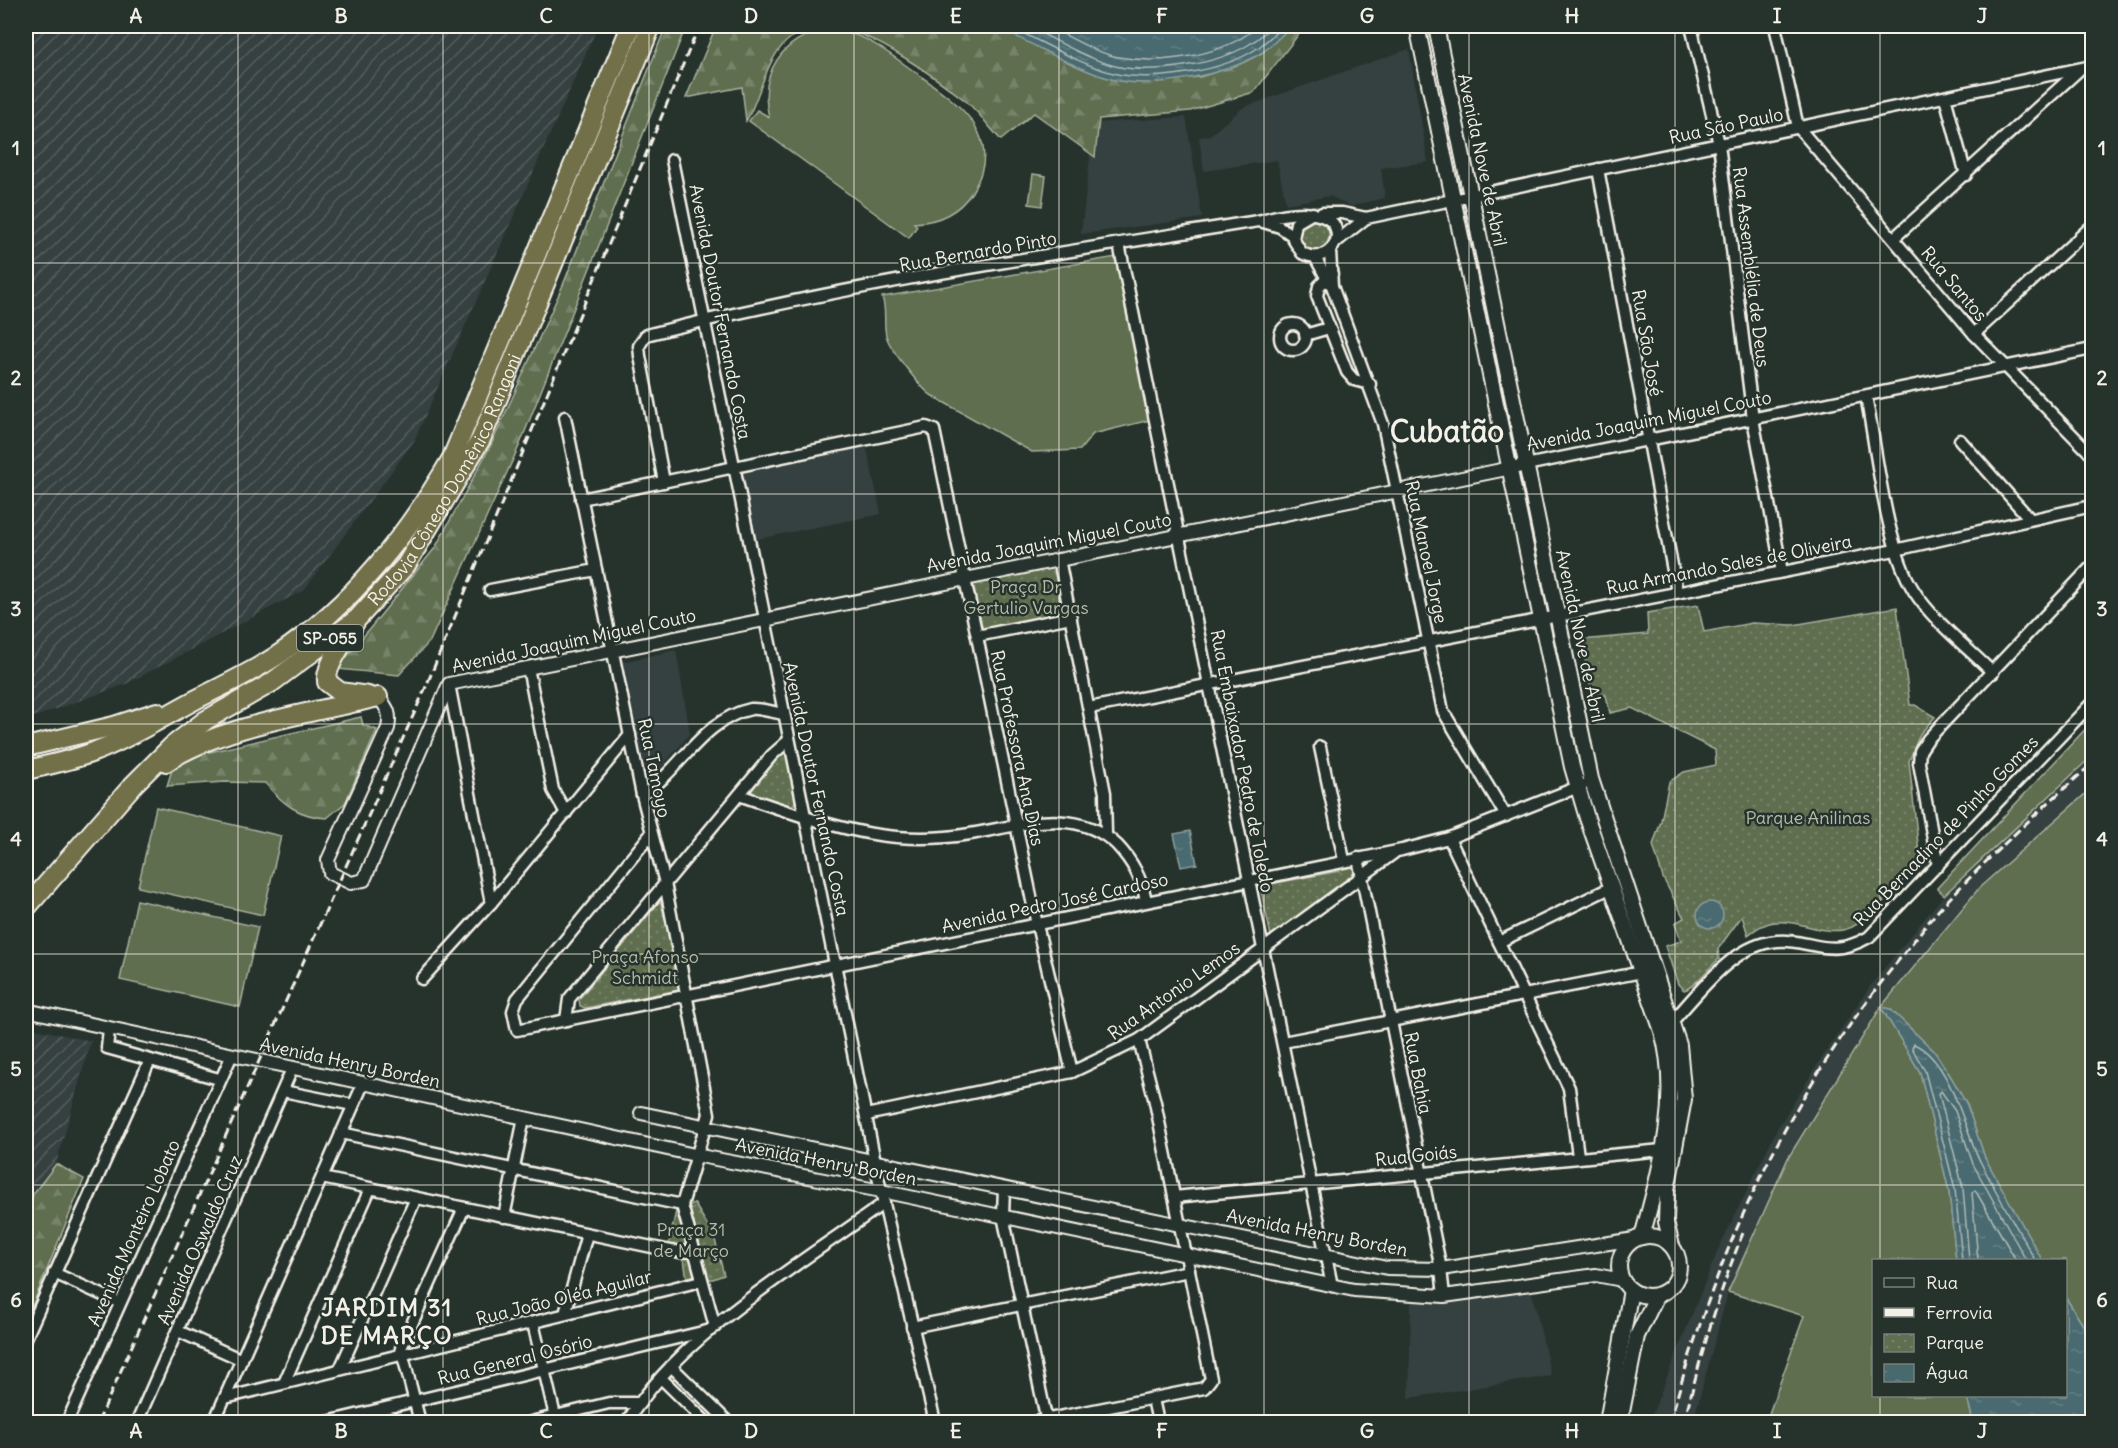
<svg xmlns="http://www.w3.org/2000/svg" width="2118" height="1448" font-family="Delius,sans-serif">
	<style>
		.built { fill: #364141 }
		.industrial { fill: url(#industrial-furrows) }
		.green { fill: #5f6e50; stroke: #aab09c; stroke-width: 1.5 }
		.forest { fill: url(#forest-firs); stroke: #aab09c; stroke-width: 1.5 }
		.park { fill: url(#park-dots); stroke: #aab09c; stroke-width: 1.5 }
		.water { fill: url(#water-ripples); stroke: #8da09f; stroke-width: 1.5 }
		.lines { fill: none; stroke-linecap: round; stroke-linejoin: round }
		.shore { stroke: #afbbb8; stroke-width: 1.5 }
		.minor-casing { stroke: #f4f1e8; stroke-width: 15 }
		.tertiary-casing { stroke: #f4f1e8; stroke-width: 16 }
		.secondary-casing { stroke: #f4f1e8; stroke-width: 18 }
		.motorway-casing { stroke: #f4f1e8; stroke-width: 22 }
		.minor { stroke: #26332d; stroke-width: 10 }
		.tertiary { stroke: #26332d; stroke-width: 12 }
		.secondary { stroke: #26332d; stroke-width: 14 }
		.motorway { stroke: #71704a; stroke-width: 18 }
		.rail { stroke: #f4f1e8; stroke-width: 3; stroke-dasharray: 9 4.5; stroke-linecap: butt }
		.grid { fill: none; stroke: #f4f1e8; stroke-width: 1.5; stroke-opacity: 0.55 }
		.labels { text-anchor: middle; stroke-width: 5; stroke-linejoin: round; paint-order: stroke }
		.shield { fill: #26332d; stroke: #b6b8b0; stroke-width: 1.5 }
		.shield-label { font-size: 16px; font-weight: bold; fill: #f4f1e8 }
		.street-label { font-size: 18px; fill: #f4f1e8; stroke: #26332d }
		.park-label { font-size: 18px; fill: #b8bdab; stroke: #26332d }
		.district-label { font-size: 24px; font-weight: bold; letter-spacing: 1.5px; fill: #f4f1e8; stroke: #26332d }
		.town-label { font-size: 30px; font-weight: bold; fill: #f4f1e8; stroke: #26332d }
		.neatline { fill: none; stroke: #f4f1e8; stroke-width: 2 }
		.grid-label { font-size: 20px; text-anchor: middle; font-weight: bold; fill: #f4f1e8 }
	</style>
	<defs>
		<pattern id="industrial-furrows" width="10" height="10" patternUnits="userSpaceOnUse" patternTransform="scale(1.5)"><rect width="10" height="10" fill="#364141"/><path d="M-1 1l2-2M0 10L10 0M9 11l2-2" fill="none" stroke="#545d5c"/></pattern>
		<pattern id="forest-firs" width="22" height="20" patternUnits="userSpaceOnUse" patternTransform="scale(1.5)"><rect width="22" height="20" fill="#5f6e50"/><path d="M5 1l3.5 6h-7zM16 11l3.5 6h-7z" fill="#778369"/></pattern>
		<pattern id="park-dots" width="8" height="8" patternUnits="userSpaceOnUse" patternTransform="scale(1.5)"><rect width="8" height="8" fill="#5f6e50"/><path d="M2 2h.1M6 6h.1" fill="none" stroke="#778369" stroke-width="1.8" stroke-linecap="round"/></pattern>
		<pattern id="water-ripples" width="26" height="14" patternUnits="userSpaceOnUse" patternTransform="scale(1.5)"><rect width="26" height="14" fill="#486a6f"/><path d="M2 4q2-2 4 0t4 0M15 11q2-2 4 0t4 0" fill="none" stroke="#638084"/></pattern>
	</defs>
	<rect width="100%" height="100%" fill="#26332d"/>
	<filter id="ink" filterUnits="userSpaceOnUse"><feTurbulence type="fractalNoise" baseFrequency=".0167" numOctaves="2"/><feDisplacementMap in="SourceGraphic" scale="12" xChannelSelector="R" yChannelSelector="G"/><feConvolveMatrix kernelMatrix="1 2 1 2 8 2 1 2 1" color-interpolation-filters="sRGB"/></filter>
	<g filter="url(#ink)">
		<!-- built -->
		<g class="built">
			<polygon points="1409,49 1428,162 1381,168 1385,198 1351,206 1330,196 1286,204 1277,160 1204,171 1199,137 1209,136 1244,107"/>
			<polygon points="1186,117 1202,218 1081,234 1094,123"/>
			<polygon points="866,445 881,514 757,539 743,472"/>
			<polygon points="676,650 690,734 656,773 650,774 645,767 623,662"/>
			<polygon points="2092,756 2092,788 1980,887 1880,1007 1788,1158 1728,1292 1693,1422 1649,1422 1718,1250 1778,1127 1824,1055 1871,985 1944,895"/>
			<polygon points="1532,1293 1551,1376 1409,1398 1411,1302"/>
		</g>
		<!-- industrial -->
		<g class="industrial">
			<polygon points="26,26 598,26 414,441 304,590 126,684 26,720"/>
			<polygon points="26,1027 91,1041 56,1164 33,1194 26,1223"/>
		</g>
		<!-- green -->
		<g class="green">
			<path d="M825,30C860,29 884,50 911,69C952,99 1009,133 972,192C959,212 938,222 914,223L917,226L909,238L749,121L757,110L769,117C758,74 782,38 825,30Z"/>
			<polygon points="1033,174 1046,176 1042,206 1029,204"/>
			<path d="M1116,257L1150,420L1093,434L1080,450L1032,452L931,395C920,387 888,347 886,335C883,322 887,310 882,297Z"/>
			<polygon points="2092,722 2092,756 1944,895 1937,888"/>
			<polygon points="2092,788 2092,1340 2066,1298 2066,1260 2042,1260 1985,1158 1967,1105 1951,1077 1934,1051 1890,1009 1881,1007 1920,1072 1949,1191 1956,1260 1874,1260 1874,1396 1967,1396 1973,1422 1766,1422 1804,1316 1728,1292 1788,1158 1881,1007 1980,887"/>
			<polygon points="156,807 281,836 263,915 138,887"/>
			<polygon points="137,900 258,927 240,1007 120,980"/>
		</g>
		<!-- forest -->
		<g class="forest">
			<polygon points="666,26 686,26 520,444 430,641 399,675 337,669 435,548 492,443 563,285"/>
			<path d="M716,26H997L1112,79L1143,81L1200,77L1240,64L1262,53L1291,26H1305L1254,92L1190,111L1099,119L1095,157L1034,113L1001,140C990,128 979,113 967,102C937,78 874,33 836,27C825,25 801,30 792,37C765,56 762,94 746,121L742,87L686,98Z"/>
			<path d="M361,717L363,725L377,730L345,803L327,818C298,816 284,805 265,783L225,782L167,786L175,760Z"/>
			<polygon points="56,1164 84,1179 26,1321 26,1223 33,1194"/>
		</g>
		<!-- park -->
		<g class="park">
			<circle cx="1314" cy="235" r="15"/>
			<polygon points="1055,565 1065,615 981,632 972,584"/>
			<path d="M1698,605L1704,632L1752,623L1793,625L1897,607L1910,705H1915L1935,717L1920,734L1909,761L1920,862C1901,881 1875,915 1852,927C1824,940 1792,913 1764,925C1758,927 1753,931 1748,935L1742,916L1718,949L1719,959C1709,967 1695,987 1684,990L1678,984L1665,946L1681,941L1675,923L1684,918L1663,878L1653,845L1661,821L1669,782L1684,772L1716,765L1715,750L1632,708L1610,713L1606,695L1593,697L1581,640L1648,634L1647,613Z"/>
			<polygon points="782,752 787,755 795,799 795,803 791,806 755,796 751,790"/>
			<polygon points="1352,864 1355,871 1351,877 1353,880 1276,938 1271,936 1260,886 1339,871 1344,865"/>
			<polygon points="660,901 670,932 679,990 585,1008 580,1006 579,999"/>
			<polygon points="694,1203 714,1236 724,1275 713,1279 687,1279 684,1260 666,1256 676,1211"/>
		</g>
		<!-- water -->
		<g class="water">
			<path d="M995,26H1291C1282,35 1272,46 1261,53C1227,75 1150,90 1111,79C1073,68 1031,43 995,26Z"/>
			<polygon points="1190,831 1197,864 1181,867 1174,834"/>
			<circle cx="1710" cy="915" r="13"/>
			<polygon points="1881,1007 1890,1009 1934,1051 1951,1077 1967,1105 1985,1158 2042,1260 1956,1260 1949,1191 1920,1072"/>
			<polygon points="2066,1298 2092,1340 2092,1422 1973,1422 1967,1396 2066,1396"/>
		</g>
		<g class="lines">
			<!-- shore -->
			<g class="shore">
				<path d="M1008,26C1039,40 1081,65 1113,73C1152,83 1226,71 1259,47C1267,41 1275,33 1283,26"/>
				<path d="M1026,26C1053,38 1087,59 1115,66C1153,75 1223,64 1254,41C1261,37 1266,31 1272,26"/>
				<path d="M1047,26C1069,36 1095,53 1118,57C1163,65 1224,56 1258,26"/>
				<path d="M1962,1260L1955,1189L1925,1071L1912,1048L1914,1044C1952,1061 1964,1131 1981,1163C1998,1196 2017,1228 2035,1260"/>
				<polyline points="1969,1260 1963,1188 1939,1094 1941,1091 1955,1111 1973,1164 2026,1260"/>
				<polyline points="1978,1260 1972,1193 1975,1190 2016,1260"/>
			</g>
			<defs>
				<g id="minor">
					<polyline points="1691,26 1719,144 1753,419 1782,572"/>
					<polyline points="1775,26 1798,127 1974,334 2092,455"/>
					<polyline points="1945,97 1966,175"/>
					<polyline points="672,160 881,1191 935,1422"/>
					<polyline points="1598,169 1677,592"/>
					<polyline points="1322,213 1342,213 1366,218"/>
					<polyline points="1260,221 1280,227 1293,236"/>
					<polyline points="1894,238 2078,71"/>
					<polyline points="1336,242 1366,218 2092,66"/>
					<polyline points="1119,244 1332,1286"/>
					<polyline points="1330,251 1332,286 1383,424 1443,711 1506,816"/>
					<polyline points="1315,257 1329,283"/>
					<polyline points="1332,274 1319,286 1317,296 1347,372 1354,380 1370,384"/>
					<circle cx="1293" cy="337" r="13"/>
					<polyline points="1974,334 2092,226"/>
					<polyline points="1305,335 1329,328"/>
					<path d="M1866,396C1877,451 1885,545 1914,591C1932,620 1968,648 1993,673"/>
					<polyline points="565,417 642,795 665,883 709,1114 682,1205 715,1327"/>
					<polyline points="1960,440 2030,519"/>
					<polyline points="1526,465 2092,349"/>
					<path d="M664,482L640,356L639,346L646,335C846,284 1054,254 1258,221C1369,187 1342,274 1302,253L1293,239L1296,223L1313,213"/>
					<polyline points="581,499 926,427 934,430 1037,925 1072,1072"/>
					<polyline points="1059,559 1105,793 1106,835"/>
					<polyline points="490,590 596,570"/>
					<polyline points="977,636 1071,617"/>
					<polyline points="528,668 553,790 566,813"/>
					<polyline points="449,684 491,903"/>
					<polyline points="1089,708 1895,550 2092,506"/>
					<polyline points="1320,747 1344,860"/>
					<path d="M642,795C680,771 703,719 751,709C760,708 773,712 783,714"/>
					<path d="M739,795C785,811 850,834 897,837C922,839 946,838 970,834C1019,826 1076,805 1117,845C1133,862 1141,878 1146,900"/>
					<polyline points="651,834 517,999 513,1011 517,1030 1402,850 1449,838 1583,785"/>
					<polyline points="1449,838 1569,1088 1578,1156"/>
					<polyline points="1358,858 1441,1269 1444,1296"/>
					<polyline points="1938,866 1919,763 1920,751 1928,739 2092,566"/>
					<polyline points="1499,942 1612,887"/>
					<polyline points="422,979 491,903 630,735"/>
					<polyline points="566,1020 569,999 772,755 789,740"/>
					<path d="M1667,1027C1695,998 1728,949 1770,942C1809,935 1825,962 1869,937L2092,703"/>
					<polyline points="109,1030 107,1048 219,1079"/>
					<polyline points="1283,1042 1642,972"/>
					<polyline points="283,1091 353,1105"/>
					<polyline points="866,1115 1072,1072 1139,1040 1394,853"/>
					<polyline points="341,1133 682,1205"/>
					<polyline points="322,1178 671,1251 694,1252"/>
					<polyline points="1004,1188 1003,1216 1047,1422"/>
					<polyline points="1174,1197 1662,1150"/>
					<polyline points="504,1217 524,1118"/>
					<polyline points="54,1273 120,1303"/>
					<polyline points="565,1314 587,1234"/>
					<polyline points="533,1323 555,1416"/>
					<polyline points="912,1327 1189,1271"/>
					<polyline points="178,1331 242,1360"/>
					<polyline points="26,1338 150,1060"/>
					<polyline points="671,1366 728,1422"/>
					<polyline points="340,1369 416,1198"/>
					<polyline points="661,1378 706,1422"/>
					<polyline points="284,1383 370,1189"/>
					<polyline points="225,1398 701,1281"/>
					<polyline points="1153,1399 1158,1422"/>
					<polyline points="67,1422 231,1057"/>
					<polyline points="137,1422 292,1069"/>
					<polyline points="214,1422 363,1084"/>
					<polyline points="327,1422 711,1330"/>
					<polyline points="420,1422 401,1348 464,1208"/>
					<polyline points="531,1422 609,1403 640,1403"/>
					<path d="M627,1422C680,1334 801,1264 884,1203"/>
					<polyline points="1034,1422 1204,1388 1211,1379 1155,1102 1139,1040"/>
				</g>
				<g id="tertiary">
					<path d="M378,697C388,708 391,714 388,728L328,860L330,873L351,883L364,880L449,684L1526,465"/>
					<polyline points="26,1010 695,1155 881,1191 1354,1290 1444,1296 1596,1275 1622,1280"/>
					<polyline points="641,1113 1387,1268 1441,1269 1635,1239"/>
				</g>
				<g id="secondary">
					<path d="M1417,26L1572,767L1587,818L1662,1031C1681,1099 1660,1170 1642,1237"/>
					<polyline points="1436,26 1591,779 1679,1045 1684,1099 1667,1190 1666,1222 1672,1246"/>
					<circle cx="1649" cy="1266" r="30"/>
					<polyline points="1607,1422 1631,1290"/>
					<polyline points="1620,1422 1637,1336 1657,1295"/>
				</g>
				<g id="motorway">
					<path d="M355,622C347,638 324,667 327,682L340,692L368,696"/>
					<polyline points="26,747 114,726 157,712"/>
					<path d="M166,762C221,725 314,713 378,697"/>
					<path d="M26,770C49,765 74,760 96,751C130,738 161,718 193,701C222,686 251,673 278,655C353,604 407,535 452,458L631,26"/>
					<path id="s1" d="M26,908L134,784L171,747L206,720L271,683L357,619L406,565L481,439L651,26"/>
				</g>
			</defs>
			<!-- minor casing -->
			<use href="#minor" class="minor-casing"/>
			<!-- tertiary casing -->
			<use href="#tertiary" class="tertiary-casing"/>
			<!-- secondary casing -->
			<use href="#secondary" class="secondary-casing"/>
			<!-- motorway casing -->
			<use href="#motorway" class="motorway-casing"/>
			<!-- minor -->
			<use href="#minor" class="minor"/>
			<!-- tertiary -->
			<use href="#tertiary" class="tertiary"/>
			<!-- secondary -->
			<use href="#secondary" class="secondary"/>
			<!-- motorway -->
			<use href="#motorway" class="motorway"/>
			<!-- rail -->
			<g class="rail">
				<polyline points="98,1422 425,689 699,26"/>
				<path d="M1670,1422C1718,1248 1784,1103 1898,961C1915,940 1931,917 1950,898C1995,851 2044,806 2092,764"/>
				<path d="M1684,1422C1700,1358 1718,1295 1743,1233"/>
			</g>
		</g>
	</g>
	<!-- grid -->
	<path class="grid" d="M238,26V1422M443,26V1422M649,26V1422M854,26V1422M1059,26V1422M1264,26V1422M1469,26V1422M1675,26V1422M1880,26V1260M26,263H2092M26,494H2092M26,724H2092M26,954H2092M26,1185H2092M1880,1396V1422"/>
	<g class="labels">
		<!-- shield labels -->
		<rect class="shield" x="297" y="625" width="66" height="26" rx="4.5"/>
		<g class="shield-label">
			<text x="330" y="644">SP-055</text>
		</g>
		<!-- street labels -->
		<g class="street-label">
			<text transform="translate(1726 126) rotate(-12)" y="6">Rua São Paulo</text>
			<text transform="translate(1482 160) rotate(78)" y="6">Avenida Nove de Abril</text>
			<text transform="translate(978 252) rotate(-10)" y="6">Rua Bernardo Pinto</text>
			<text transform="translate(1751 267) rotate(83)" y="6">Rua Assemblélia de Deus</text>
			<text transform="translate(1954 284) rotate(50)" y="6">Rua Santos</text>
			<text transform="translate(720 312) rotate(79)" y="6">Avenida Doutor Fernando Costa</text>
			<text transform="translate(1647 343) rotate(80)" y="6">Rua São José</text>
			<text transform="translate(1649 421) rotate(-11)" y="6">Avenida Joaquim Miguel Couto</text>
			<text dy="6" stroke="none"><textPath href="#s1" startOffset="609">Rodovia Cônego Domênico Rangoni</textPath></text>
			<text transform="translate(1049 543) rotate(-11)" y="6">Avenida Joaquim Miguel Couto</text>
			<text transform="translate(1426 552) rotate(78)" y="6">Rua Manoel Jorge</text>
			<text transform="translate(1729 565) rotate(-11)" y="6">Rua Armando Sales de Oliveira</text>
			<text transform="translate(1580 636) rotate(78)" y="6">Avenida Nove de Abril</text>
			<text transform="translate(574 641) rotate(-12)" y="6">Avenida Joaquim Miguel Couto</text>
			<text transform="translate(1017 748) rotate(78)" y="6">Rua Professora Ana Dias</text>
			<text transform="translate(1242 761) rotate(79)" y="6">Rua Embaixador Pedro de Toledo</text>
			<text transform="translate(654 768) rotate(78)" y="6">Rua Tamoyo</text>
			<text transform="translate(816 789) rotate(78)" y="6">Avenida Doutor Fernando Costa</text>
			<text transform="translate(1946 831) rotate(-46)" y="6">Rua Bernadino de Pinho Gomes</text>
			<text transform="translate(1055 903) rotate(-12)" y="6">Avenida Pedro José Cardoso</text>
			<text transform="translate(1174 991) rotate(-35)" y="6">Rua Antonio Lemos</text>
			<text transform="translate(350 1063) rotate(12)" y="6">Avenida Henry Borden</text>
			<text transform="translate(1418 1073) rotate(79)" y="6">Rua Bahia</text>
			<text transform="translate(1416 1156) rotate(-6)" y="6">Rua Goiás</text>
			<text transform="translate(826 1162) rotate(11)" y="6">Avenida Henry Borden</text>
			<text transform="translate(134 1233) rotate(-66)" y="6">Avenida Monteiro Lobato</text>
			<text transform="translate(1317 1233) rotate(11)" y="6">Avenida Henry Borden</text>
			<text transform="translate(200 1240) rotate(-66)" y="6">Avenida Oswaldo Cruz</text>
			<text transform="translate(564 1298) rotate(-14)" y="6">Rua João Oléa Aguilar</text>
			<text transform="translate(515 1360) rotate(-14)" y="6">Rua General Osório</text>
		</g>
		<!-- park labels -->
		<g class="park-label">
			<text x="1026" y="593">Praça Dr<tspan x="1026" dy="21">Gertulio Vargas</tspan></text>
			<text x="1808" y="824">Parque Anilinas</text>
			<text x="645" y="963">Praça Afonso<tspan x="645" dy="21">Schmidt</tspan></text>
			<text x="691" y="1236">Praça 31<tspan x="691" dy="21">de Março</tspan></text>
		</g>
		<!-- district labels -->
		<g class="district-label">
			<text x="387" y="1316">JARDIM 31<tspan x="387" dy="28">DE MARÇO</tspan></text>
		</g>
		<!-- town labels -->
		<g class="town-label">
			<text x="1447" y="442">Cubatão</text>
		</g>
	</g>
	<!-- margin -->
	<rect width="2118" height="1448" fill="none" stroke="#26332d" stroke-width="66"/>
	<!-- legend -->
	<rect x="1872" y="1259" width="195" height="138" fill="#26332d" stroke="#787f78" stroke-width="1.5"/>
	<rect x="1884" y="1278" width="30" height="9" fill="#26332d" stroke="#787f78" stroke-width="1.5"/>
	<text x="1926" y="1289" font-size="18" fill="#f4f1e8">Rua</text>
	<rect x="1884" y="1308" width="30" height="9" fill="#f4f1e8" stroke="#787f78" stroke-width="1.5"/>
	<text x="1926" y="1319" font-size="18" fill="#f4f1e8">Ferrovia</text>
	<rect x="1884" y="1334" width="30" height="18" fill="url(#park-dots)" stroke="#787f78" stroke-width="1.5"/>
	<text x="1926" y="1349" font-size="18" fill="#f4f1e8">Parque</text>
	<rect x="1884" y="1364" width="30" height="18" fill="url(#water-ripples)" stroke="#787f78" stroke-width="1.5"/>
	<text x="1926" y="1379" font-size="18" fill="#f4f1e8">Água</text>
	<rect x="33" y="33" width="2052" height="1382" class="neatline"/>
	<g class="grid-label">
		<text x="136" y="23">A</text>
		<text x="341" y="23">B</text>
		<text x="546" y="23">C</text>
		<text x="751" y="23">D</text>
		<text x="956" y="23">E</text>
		<text x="1162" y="23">F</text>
		<text x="1367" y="23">G</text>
		<text x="1572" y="23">H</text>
		<text x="1777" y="23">I</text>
		<text x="1982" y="23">J</text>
		<text x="16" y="155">1</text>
		<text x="2102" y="155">1</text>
		<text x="16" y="385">2</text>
		<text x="2102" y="385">2</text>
		<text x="16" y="616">3</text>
		<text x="2102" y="616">3</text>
		<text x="16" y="846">4</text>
		<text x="2102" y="846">4</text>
		<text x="16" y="1076">5</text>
		<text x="2102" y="1076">5</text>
		<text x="16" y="1307">6</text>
		<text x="2102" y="1307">6</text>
		<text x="136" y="1438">A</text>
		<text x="341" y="1438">B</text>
		<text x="546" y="1438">C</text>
		<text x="751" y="1438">D</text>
		<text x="956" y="1438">E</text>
		<text x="1162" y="1438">F</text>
		<text x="1367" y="1438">G</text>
		<text x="1572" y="1438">H</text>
		<text x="1777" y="1438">I</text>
		<text x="1982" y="1438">J</text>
	</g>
</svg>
